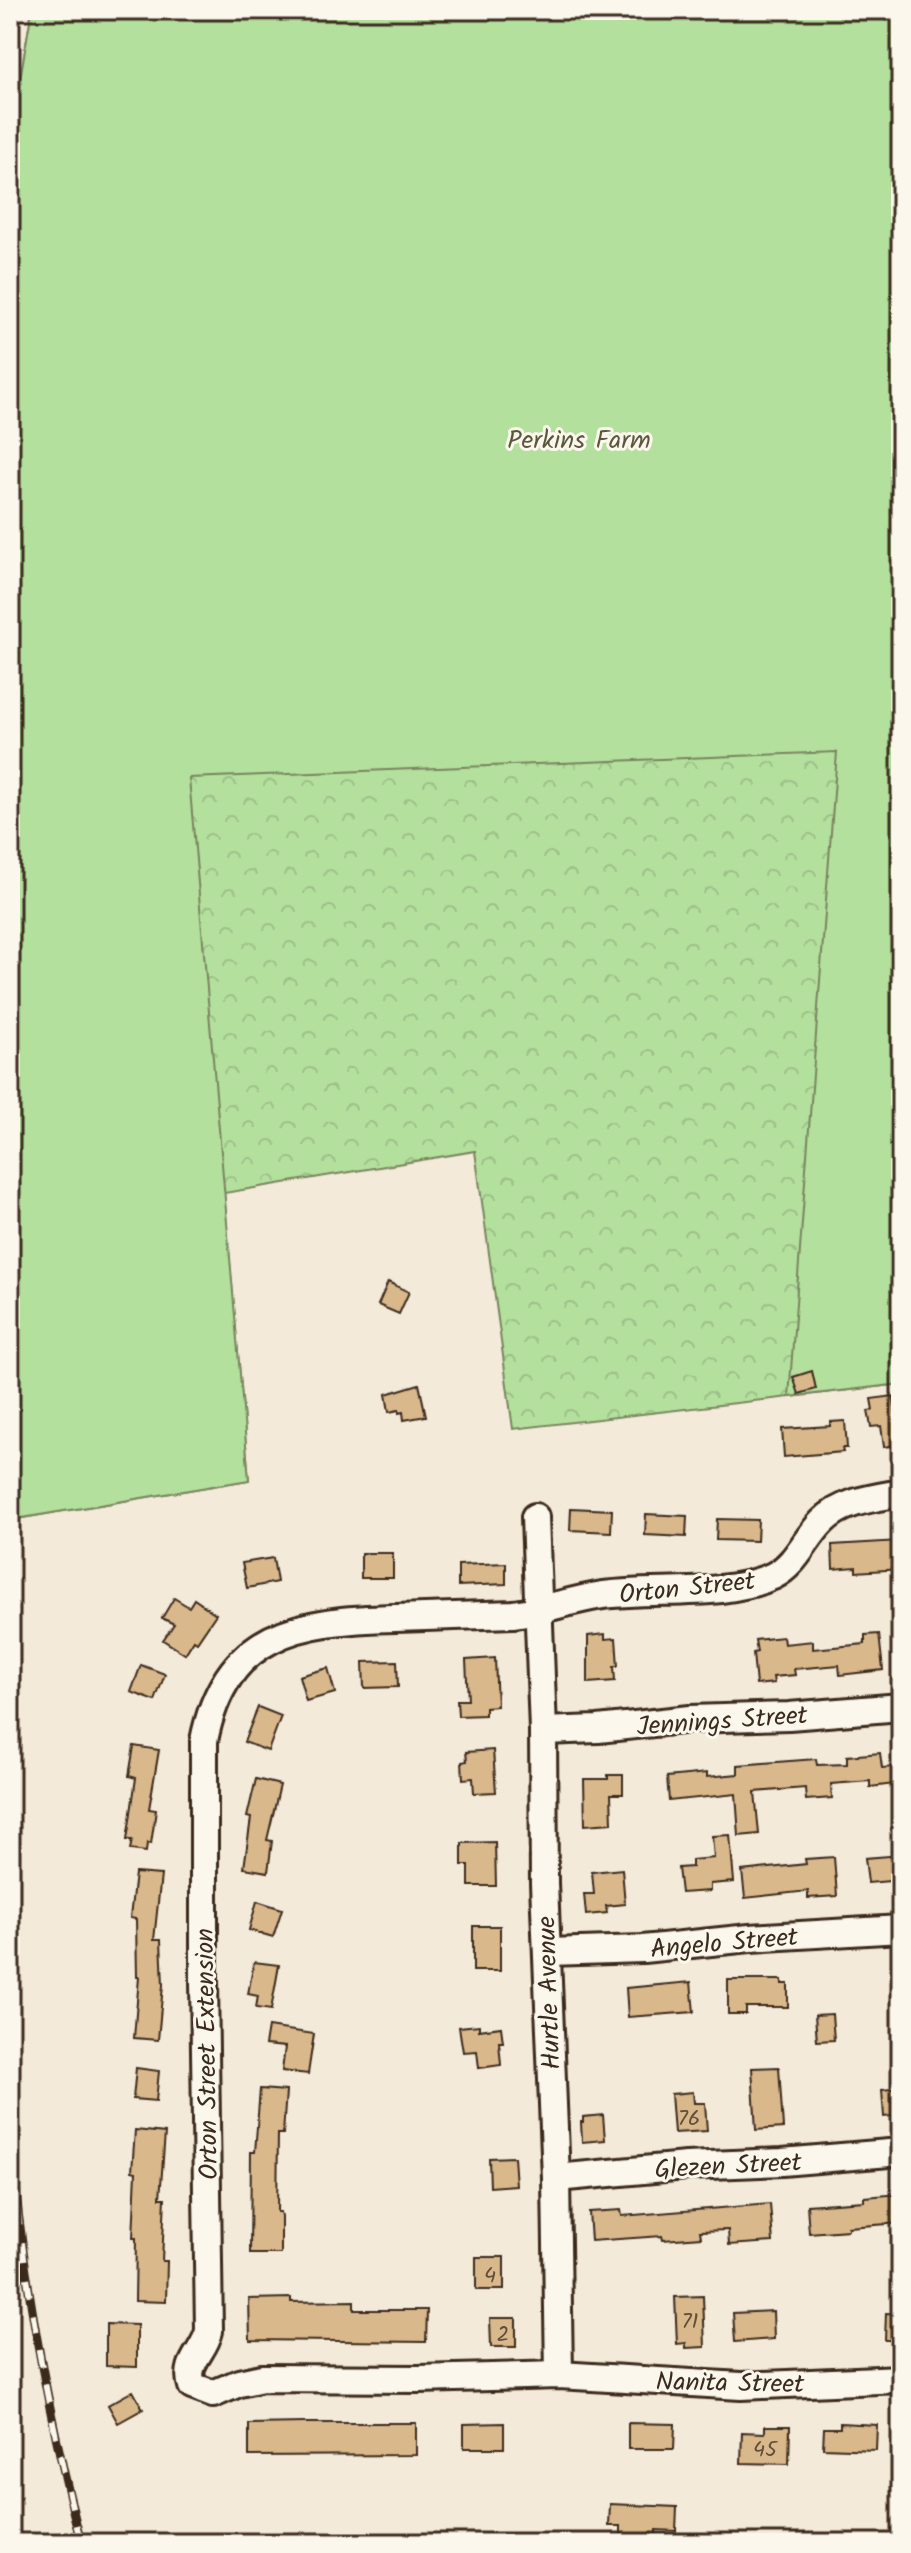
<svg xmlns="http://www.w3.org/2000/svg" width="911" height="2553" font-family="Kalam,sans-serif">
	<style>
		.forest { fill: url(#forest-crowns); stroke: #78855e; stroke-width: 2 }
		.park { fill: #b4e09e; stroke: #78855e; stroke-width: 2 }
		.building { fill: #d9b88b; stroke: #3b2a1e; stroke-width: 2 }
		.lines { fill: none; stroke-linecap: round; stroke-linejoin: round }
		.minor-casing { stroke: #3b2a1e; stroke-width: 32 }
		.minor { stroke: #fbf7ec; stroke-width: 26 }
		.rail-casing { stroke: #3b2a1e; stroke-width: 9 }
		.rail { stroke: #fbf7ec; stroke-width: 6; stroke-dasharray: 18; stroke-linecap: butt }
		.labels { text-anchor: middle; stroke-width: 6; stroke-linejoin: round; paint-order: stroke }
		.number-label { font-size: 22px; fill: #624e39 }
		.park-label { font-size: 26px; fill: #59583e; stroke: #fbf7ec }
		.street-label { font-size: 26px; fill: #3b2a1e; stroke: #fbf7ec }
	</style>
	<defs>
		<pattern id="forest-crowns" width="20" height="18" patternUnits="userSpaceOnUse" patternTransform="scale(2)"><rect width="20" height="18" fill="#b4e09e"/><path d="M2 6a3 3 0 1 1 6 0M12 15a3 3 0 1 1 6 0" fill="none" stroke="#9cc088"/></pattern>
	</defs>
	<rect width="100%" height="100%" fill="#f4ead9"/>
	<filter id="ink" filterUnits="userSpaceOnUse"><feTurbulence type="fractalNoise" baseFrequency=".0125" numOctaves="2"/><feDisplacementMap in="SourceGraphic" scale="16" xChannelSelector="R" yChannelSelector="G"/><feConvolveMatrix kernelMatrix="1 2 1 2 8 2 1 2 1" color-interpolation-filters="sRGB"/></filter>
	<g filter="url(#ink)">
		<!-- forest -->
		<polygon class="forest" points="32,10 901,10 901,1384 513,1429 475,1151 224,1193 249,1480 10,1520 10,136"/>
		<!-- park -->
		<polygon class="park" points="32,10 901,10 901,1384 789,1397 837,752 189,778 249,1480 10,1520 10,136"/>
		<!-- building -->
		<g class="building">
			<polygon points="388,1282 409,1292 399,1314 378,1305"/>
			<polygon points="812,1371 816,1389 799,1394 793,1377"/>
			<polygon points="419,1384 426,1416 404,1420 403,1412 399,1413 399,1410 389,1412 386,1394"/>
			<polygon points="893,1396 897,1422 901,1422 901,1444 884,1447 881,1426 871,1427 868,1411 873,1410 871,1399"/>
			<polygon points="845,1421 847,1448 842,1448 843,1452 784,1457 782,1429 830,1426 830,1422"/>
			<polygon points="571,1508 612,1510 611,1532 570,1530"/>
			<polygon points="646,1514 687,1516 686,1537 645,1535"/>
			<polygon points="717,1519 758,1520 757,1541 716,1540"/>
			<polygon points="900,1541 901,1569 856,1572 856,1567 833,1569 832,1545"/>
			<rect x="361" y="1553" width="32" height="25"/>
			<polygon points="273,1558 277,1582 247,1588 242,1563"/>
			<polygon points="506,1563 506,1584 458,1586 458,1565"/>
			<polygon points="174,1598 189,1607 194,1599 216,1614 197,1642 194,1640 185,1654 163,1640 174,1624 162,1618"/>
			<polygon points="605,1634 605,1639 616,1638 618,1666 614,1666 615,1681 588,1683 588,1636"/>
			<polygon points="879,1634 883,1670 840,1675 839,1665 794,1669 795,1675 773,1677 774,1683 756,1685 753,1653 757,1652 755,1640 783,1637 784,1644 813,1641 813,1649 865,1644 865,1635"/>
			<polygon points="495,1658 497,1706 485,1707 485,1715 458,1716 457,1700 468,1700 466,1660"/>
			<polygon points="397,1661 398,1687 364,1688 363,1662"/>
			<polygon points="141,1665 165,1674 155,1701 131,1692"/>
			<polygon points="328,1668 335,1693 306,1701 299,1676"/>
			<polygon points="258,1707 281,1716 268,1751 244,1742"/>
			<polygon points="134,1746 159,1750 149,1809 156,1810 151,1844 147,1843 146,1852 130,1850 132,1840 127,1840 136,1778 129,1776"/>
			<polygon points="493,1750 496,1792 474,1793 473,1778 463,1779 462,1762 467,1761 466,1752"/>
			<polygon points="880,1753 882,1768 893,1767 895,1784 870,1787 870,1781 831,1784 832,1798 806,1800 805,1788 755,1792 759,1834 739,1836 736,1794 669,1801 667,1777 707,1773 707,1777 738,1774 738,1765 816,1759 817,1765 847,1764 847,1756"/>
			<polygon points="608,1775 623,1775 623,1794 611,1794 612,1823 585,1825 584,1779 608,1779"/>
			<polygon points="256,1779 280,1785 267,1840 272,1841 268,1872 244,1868 251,1818 247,1817"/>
			<polygon points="730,1835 734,1882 710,1884 710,1891 681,1893 678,1868 692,1867 692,1860 714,1858 712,1836"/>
			<polygon points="495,1842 496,1886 469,1886 469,1865 462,1865 462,1843"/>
			<polygon points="901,1855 901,1880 868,1883 865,1858"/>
			<polygon points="834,1857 837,1896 808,1898 808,1891 745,1898 742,1871 806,1864 805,1859"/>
			<polygon points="622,1869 625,1904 606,1906 607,1913 586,1915 584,1894 594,1894 592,1872"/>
			<polygon points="135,1873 161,1875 154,1940 161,1940 163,1985 158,2040 134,2038 139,1977 137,1977 136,1919 130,1918"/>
			<polygon points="257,1901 282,1909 273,1937 249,1930"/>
			<rect x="473" y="1926" width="27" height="45"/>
			<polygon points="254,1962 279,1965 271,2010 256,2008 258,1996 248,1994"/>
			<polygon points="728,1980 782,1980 782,1984 788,1984 788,2007 746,2007 746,2014 728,2014"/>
			<polygon points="691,1982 694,2012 628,2017 626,1988"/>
			<polygon points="832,2014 834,2040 817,2041 815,2015"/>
			<polygon points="479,2025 479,2030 501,2027 503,2042 499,2042 501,2065 479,2068 477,2051 463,2052 459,2027"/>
			<polygon points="268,2027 314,2034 308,2074 282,2071 285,2047 265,2045"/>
			<polygon points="779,2067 783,2128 756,2130 752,2068"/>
			<polygon points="136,2068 159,2071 156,2101 133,2099"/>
			<polygon points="901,2088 901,2115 884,2117 882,2090"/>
			<polygon points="260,2089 286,2091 283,2134 278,2134 277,2212 280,2212 281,2216 281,2254 250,2254 251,2152 255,2152"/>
			<polygon points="693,2092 694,2103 705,2103 707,2131 674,2133 671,2094"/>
			<polygon points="603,2115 605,2140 582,2142 581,2122 583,2122 583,2117"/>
			<polygon points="135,2130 165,2133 160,2198 165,2198 162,2261 167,2261 166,2302 135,2301 136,2238 133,2238 136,2172 132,2171"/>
			<polygon points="514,2157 516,2185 490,2187 489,2158"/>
			<polygon points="901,2194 901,2223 848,2227 848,2230 809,2233 807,2205 864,2201 864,2197"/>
			<polygon points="770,2204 773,2242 729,2245 728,2230 700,2231 701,2237 663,2240 662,2236 591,2241 589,2212 621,2210 622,2216"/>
			<rect x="476" y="2257" width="28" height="33"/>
			<polygon points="703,2296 705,2347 686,2348 686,2343 677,2344 675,2297"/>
			<polygon points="291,2298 291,2302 354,2301 354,2310 427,2310 426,2342 250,2340 249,2299"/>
			<polygon points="773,2311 774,2339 735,2342 733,2313"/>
			<polygon points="886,2313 901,2314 901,2340 885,2340"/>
			<polygon points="490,2318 516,2318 516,2347 491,2347"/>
			<polygon points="106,2324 137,2325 137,2367 106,2366"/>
			<polygon points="133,2391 143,2409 118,2423 108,2405"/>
			<polygon points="305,2423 416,2423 416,2455 249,2456 249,2424"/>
			<polygon points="504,2423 504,2448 464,2448 464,2424"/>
			<polygon points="628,2423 675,2424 674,2449 628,2449"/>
			<polygon points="840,2423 877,2425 876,2450 823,2448 824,2428 840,2428"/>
			<polygon points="765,2426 790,2426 789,2464 741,2463 742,2432 765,2433"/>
			<polygon points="610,2504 677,2507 676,2531 656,2530 656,2537 621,2535 621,2526 609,2526"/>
		</g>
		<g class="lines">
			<defs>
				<g id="minor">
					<path d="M901,1493C874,1498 842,1501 822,1522C805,1539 796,1565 773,1576C722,1599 652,1587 597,1596C568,1601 542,1611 513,1614C474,1615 435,1617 396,1618C299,1620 225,1632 204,1741V1981L209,2331C204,2353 184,2362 192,2386L213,2394L239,2383L262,2378L419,2379L559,2375L741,2386L901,2379"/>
					<polyline points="535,1517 543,1731 544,1883 556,2178 559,2375"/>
					<polyline points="543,1731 598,1729 690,1719 789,1716 901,1707"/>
					<polyline points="548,1952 643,1949 750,1938 901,1929"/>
					<polyline points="556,2178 686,2166 782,2162 901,2152"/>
				</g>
			</defs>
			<!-- minor casing -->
			<use href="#minor" class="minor-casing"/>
			<!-- minor -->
			<use href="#minor" class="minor"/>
			<defs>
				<path id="rail" d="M10,2135C22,2274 47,2409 81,2543"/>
			</defs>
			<!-- rail casing -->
			<use href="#rail" class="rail-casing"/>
			<!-- rail -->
			<use href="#rail" class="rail"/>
		</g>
	</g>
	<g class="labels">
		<!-- number labels -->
		<g class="number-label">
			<text x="689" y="2125">76</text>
			<text x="490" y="2282">4</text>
			<text x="690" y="2328">71</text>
			<text x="503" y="2341">2</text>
			<text x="765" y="2456">45</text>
		</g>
		<!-- park labels -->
		<g class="park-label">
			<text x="579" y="448">Perkins Farm</text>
		</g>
		<!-- street labels -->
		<g class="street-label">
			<text transform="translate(687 1587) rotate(-6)" y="9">Orton Street</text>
			<text transform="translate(722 1720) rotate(-4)" y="9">Jennings Street</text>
			<text transform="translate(724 1942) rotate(-5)" y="9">Angelo Street</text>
			<text transform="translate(548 1993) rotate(-92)" y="9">Hurtle Avenue</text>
			<text transform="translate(206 2054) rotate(-91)" y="9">Orton Street Extension</text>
			<text transform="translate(728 2165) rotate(-3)" y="9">Glezen Street</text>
			<text transform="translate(730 2382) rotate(1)" y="9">Nanita Street</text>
		</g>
	</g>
	<!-- margin -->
	<rect width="911" height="2553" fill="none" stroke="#fbf7ec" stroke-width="40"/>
	<rect x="20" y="20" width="871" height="2513" fill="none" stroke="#3b2a1e" stroke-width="3" filter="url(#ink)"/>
</svg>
